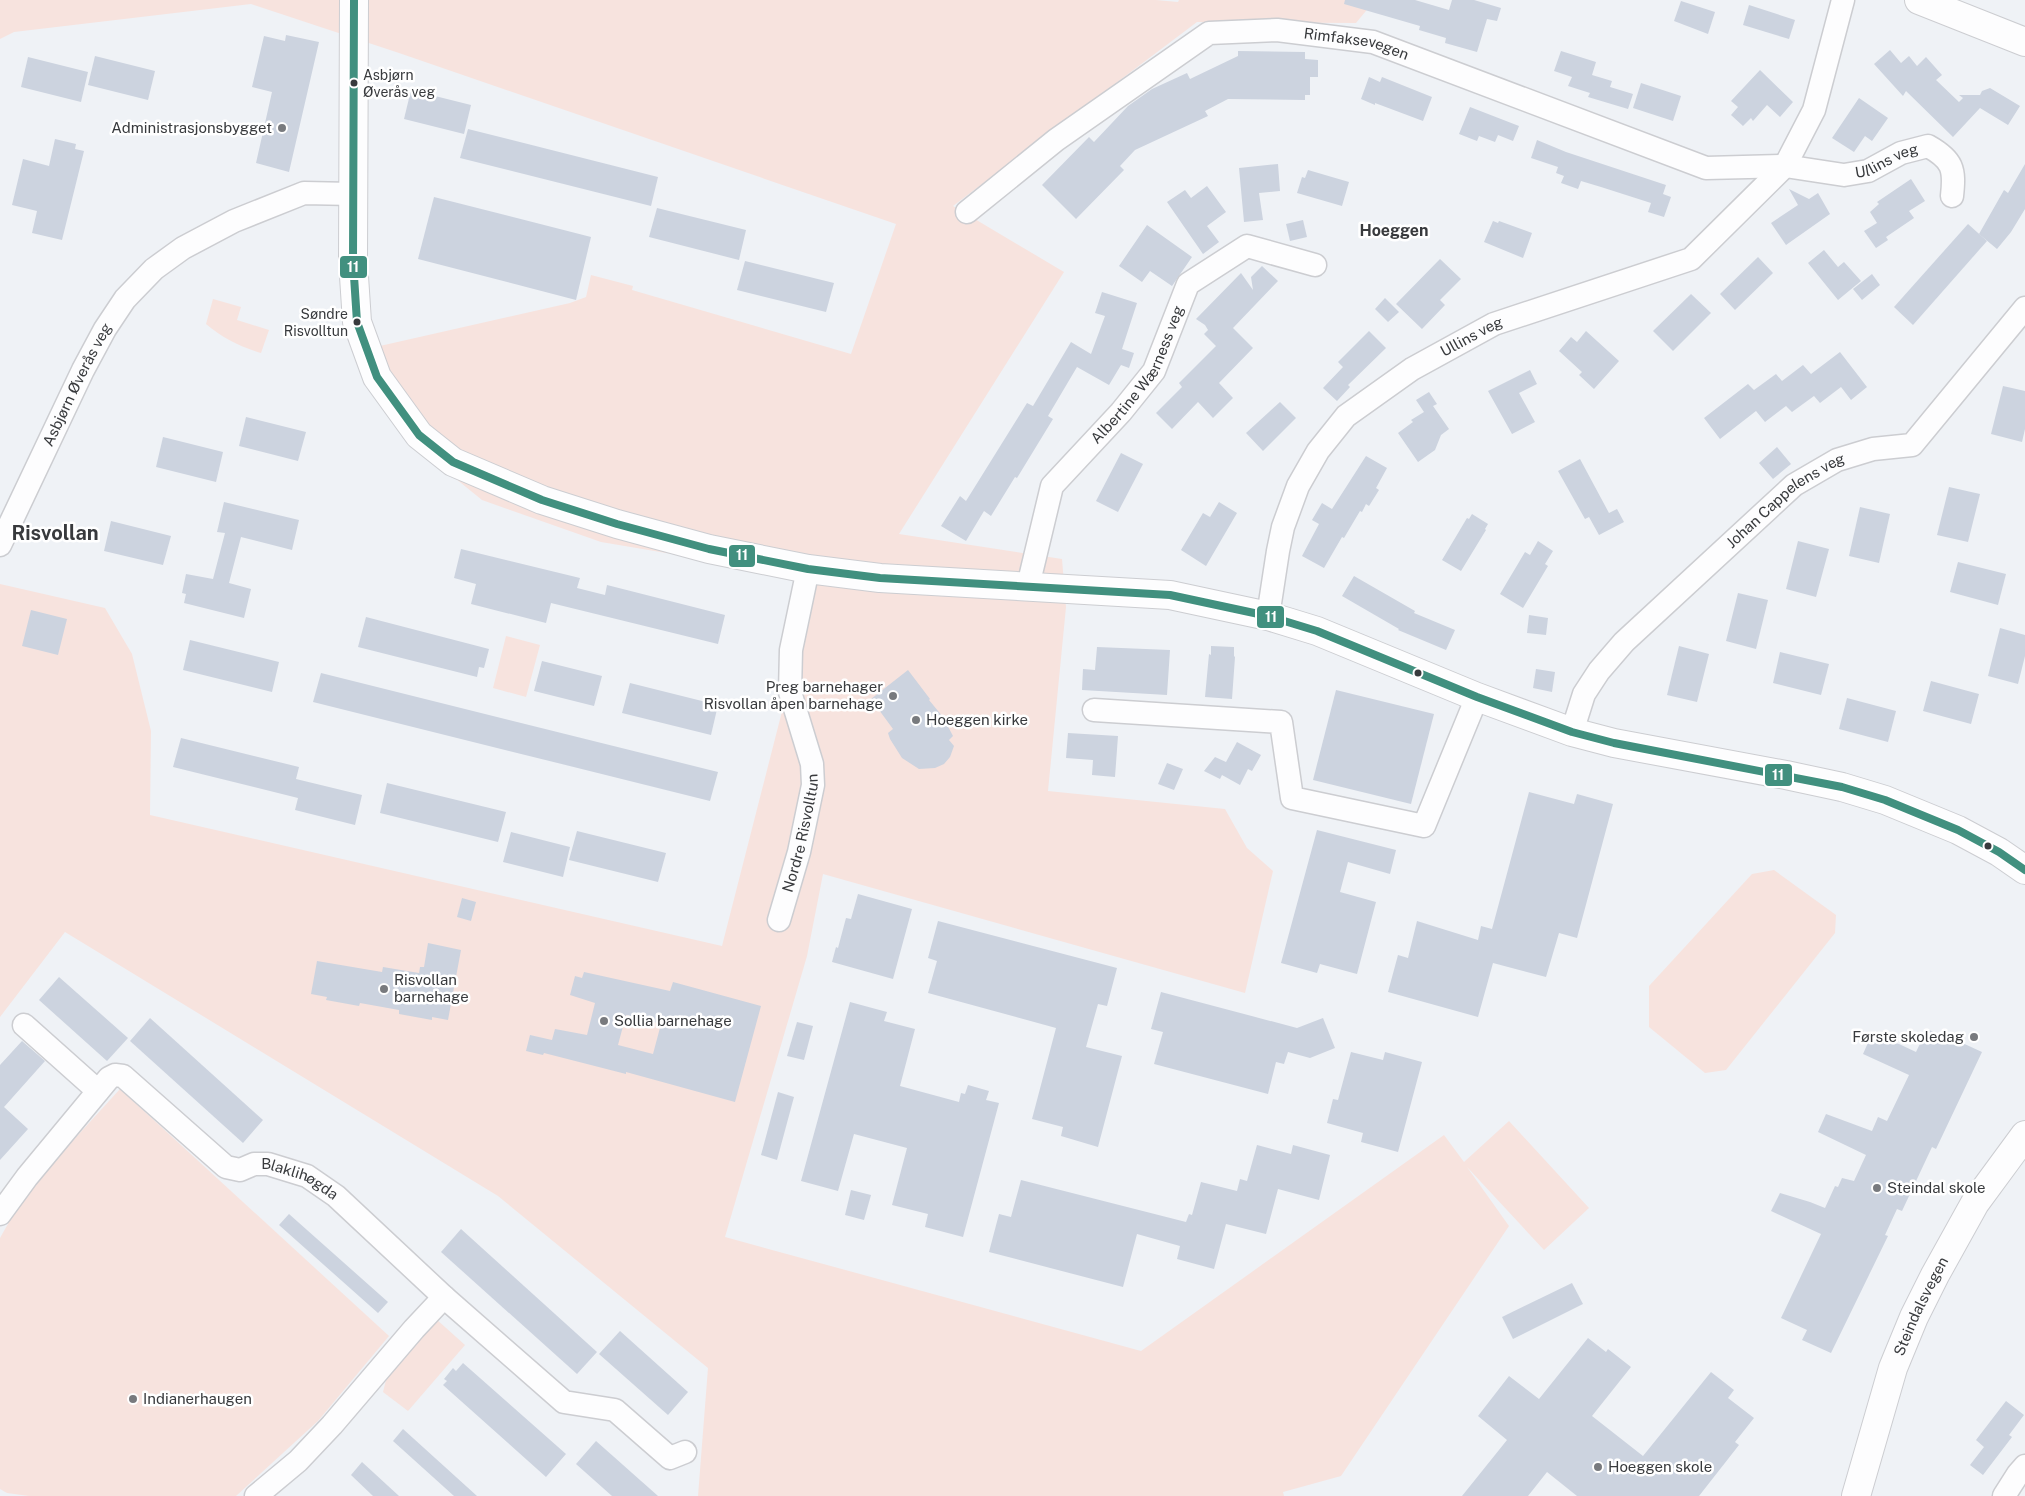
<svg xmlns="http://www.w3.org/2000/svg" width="2025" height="1496" font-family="'Public Sans',sans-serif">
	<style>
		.green { fill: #f7e3de }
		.building { fill: #ccd3df; fill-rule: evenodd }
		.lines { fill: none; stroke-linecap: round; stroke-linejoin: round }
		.street-casing { stroke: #cccdd1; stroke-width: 25 }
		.secondary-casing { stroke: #cccdd1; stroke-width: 30 }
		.street { stroke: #fdfdfe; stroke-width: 22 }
		.secondary { stroke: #fdfdfe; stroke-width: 28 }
		.bus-1-casing { stroke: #fff; stroke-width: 11 }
		.bus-1 { stroke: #41907f; stroke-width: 8 }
		.bus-dot { fill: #383a3d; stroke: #fff; stroke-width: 2 }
		.poi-dot { fill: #787a7e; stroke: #fff; stroke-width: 2 }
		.labels { text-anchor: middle; stroke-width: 5; stroke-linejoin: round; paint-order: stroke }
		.bus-label { font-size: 14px; fill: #383a3d; stroke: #fff; text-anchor: start }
		.street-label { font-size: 15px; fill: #383a3d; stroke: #fff }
		.poi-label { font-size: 15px; fill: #383a3d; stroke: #fff; text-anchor: start }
		.neighbourhood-label { font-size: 16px; font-weight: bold; fill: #383a3d; stroke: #fff }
		.district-label { font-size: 20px; font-weight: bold; fill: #383a3d; stroke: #fff }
		.line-badge { stroke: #fff; stroke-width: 2 }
		.badge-label { font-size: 14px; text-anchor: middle; font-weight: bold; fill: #fff }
	</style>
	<rect width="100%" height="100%" fill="#eff2f6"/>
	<!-- green -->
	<g class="green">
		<polygon points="0,0 1156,0 1178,2 1179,0 1375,0 1356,23 1197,22 953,206 1064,272 899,534 1062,559 1066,607 1048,791 1225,809 1247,848 1273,871 1245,993 823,874 807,956 725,1237 1141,1351 1444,1135 1464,1162 1509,1121 1589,1208 1544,1250 1467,1167 1509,1226 1341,1476 1283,1492 1284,1496 698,1496 708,1368 498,1196 65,932 0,1017 0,584 105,608 132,654 151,731 150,815 722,946 788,688 803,576 601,542 482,500 413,444 371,348 570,303 586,297 591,275 633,286 632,290 851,354 896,224 399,53 251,4 14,32 0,39"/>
		<path d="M213,299L241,307L237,320L269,330L261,353C241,347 222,338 206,324Z"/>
		<polygon points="506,636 540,645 526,697 493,688"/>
		<polygon points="1774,870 1836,915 1835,933 1726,1070 1705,1073 1649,1027 1649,986 1752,874"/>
		<polygon points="120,1089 389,1336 318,1421 236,1496 29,1496 7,1493 0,1489 0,1238 26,1192"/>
		<polygon points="436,1319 465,1345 408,1411 383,1392 388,1372"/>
	</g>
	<!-- building -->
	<g class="building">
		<polygon points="1345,0 1415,0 1449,10 1452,0 1474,0 1501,8 1497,21 1487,19 1477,52 1445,43 1446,38 1419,30 1420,26 1344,4"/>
		<polygon points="1681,1 1715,12 1708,34 1674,21"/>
		<polygon points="1749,5 1795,20 1789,39 1743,25"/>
		<polygon points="286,35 319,42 289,172 256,163 272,92 252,87 264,36 285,41"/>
		<polygon points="1890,50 1901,63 1909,56 1917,66 1926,57 1942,75 1936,80 1959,102 1963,98 1959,95 1980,95 1982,91 1990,88 2020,106 2008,125 1980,108 1953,137 1906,91 1903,96 1874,64"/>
		<polygon points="1238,51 1305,52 1305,59 1318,60 1318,77 1310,77 1310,95 1305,95 1305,100 1228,99 1205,111 1208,116 1135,150 1120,166 1124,170 1076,219 1042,185 1089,137 1094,142 1128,106 1152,89 1187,73 1190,79 1238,56"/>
		<polygon points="1561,51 1596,62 1592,75 1612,81 1610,87 1633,94 1628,109 1588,97 1590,93 1568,86 1572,77 1554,71"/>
		<polygon points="95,56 155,71 148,100 88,85"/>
		<polygon points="28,57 88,72 81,102 21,87"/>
		<polygon points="1760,70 1793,102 1780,117 1767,105 1753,121 1751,118 1743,126 1731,115 1738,107 1731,101"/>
		<polygon points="1369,77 1380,82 1382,77 1432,97 1423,121 1375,103 1375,105 1361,99"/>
		<polygon points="1641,83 1681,96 1673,121 1633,108"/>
		<polygon points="411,90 471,105 464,134 404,119"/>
		<polygon points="1859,98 1888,118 1872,141 1865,136 1854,152 1832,138"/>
		<polygon points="1470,107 1519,126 1513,141 1498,135 1495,142 1479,136 1477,141 1459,134"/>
		<polygon points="468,129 658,177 651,206 460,158"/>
		<polygon points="55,139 76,144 75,149 84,151 62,240 32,233 37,211 12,205 23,159 49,166"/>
		<polygon points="1537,140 1566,152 1666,185 1663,194 1671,197 1664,217 1648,212 1651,203 1601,187 1581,181 1578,189 1561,183 1564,176 1556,173 1558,167 1531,158"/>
		<polygon points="1278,164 1280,191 1259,193 1263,220 1244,222 1239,168"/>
		<polygon points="2025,164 2025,209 2011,232 1997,249 1979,234 2004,190 2008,193"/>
		<polygon points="1308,170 1349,182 1342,206 1297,193 1302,177 1305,178"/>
		<polygon points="1911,179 1925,201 1909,211 1914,218 1886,237 1888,240 1876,248 1864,231 1877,223 1870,212 1879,204 1877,202"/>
		<polygon points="1207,186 1226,212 1207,226 1219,242 1203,254 1167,202 1185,190 1191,198"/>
		<polygon points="1789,189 1809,199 1818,193 1830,214 1786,245 1771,223 1798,205"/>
		<polygon points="434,197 591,237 576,300 418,259"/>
		<polygon points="657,208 746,230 739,260 649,237"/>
		<polygon points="1303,220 1307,237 1290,241 1286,224"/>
		<polygon points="1493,221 1498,223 1499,221 1532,233 1523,258 1484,242"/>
		<polygon points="1968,224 1987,241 1913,325 1894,307"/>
		<polygon points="1147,225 1192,257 1172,286 1150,271 1142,282 1119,266"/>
		<polygon points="1824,250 1838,267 1844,262 1861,281 1838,300 1808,263"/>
		<polygon points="1758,257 1773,273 1735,310 1720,294"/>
		<polygon points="1440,259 1461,279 1440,300 1445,305 1422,329 1396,304"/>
		<polygon points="745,261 834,283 826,312 737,290"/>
		<polygon points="1262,266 1278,281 1233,328 1253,348 1219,383 1233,398 1213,418 1198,402 1172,429 1156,413 1182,387 1179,383 1216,346 1204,334 1208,330 1205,325 1196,319 1241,273 1253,290 1251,277"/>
		<polygon points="1872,274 1880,285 1862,300 1853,289"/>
		<polygon points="1102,292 1137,303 1122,349 1134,353 1129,368 1121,365 1109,385 1077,367 1048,416 1053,419 1017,478 1015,477 991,516 984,511 966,541 941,526 960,496 966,501 1027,403 1033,406 1071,342 1091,354 1105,316 1095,313"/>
		<polygon points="1691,294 1711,313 1673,351 1653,331"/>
		<polygon points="1385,298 1399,312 1388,322 1375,309"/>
		<polygon points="1369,331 1386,348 1348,385 1350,387 1337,401 1323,388 1343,367 1338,362"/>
		<polygon points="1586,331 1619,361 1594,389 1579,375 1582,372 1559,351 1571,337 1577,342"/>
		<polygon points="1840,352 1867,387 1851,400 1841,387 1820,403 1814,396 1792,412 1786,406 1765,422 1756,411 1720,439 1704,418 1748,384 1754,390 1776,374 1782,381 1803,365 1811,374"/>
		<polygon points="1530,370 1537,384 1519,393 1535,422 1512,434 1488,391"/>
		<polygon points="2003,386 2025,391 2025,429 2022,442 1991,434"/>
		<polygon points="1429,392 1437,404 1433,406 1449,429 1441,435 1435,450 1418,462 1398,433 1413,422 1411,420 1424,412 1416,400"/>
		<polygon points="1280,402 1296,418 1263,451 1246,433"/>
		<polygon points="246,417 306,432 298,461 239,446"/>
		<polygon points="163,437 223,452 216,482 156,467"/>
		<polygon points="1777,447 1791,464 1773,479 1759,463"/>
		<polygon points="1121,453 1143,464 1118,512 1096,501"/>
		<polygon points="1366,456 1387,468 1376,488 1379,490 1369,506 1366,504 1362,512 1360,511 1344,538 1342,537 1324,568 1302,556 1319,524 1312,520 1322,503 1332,509"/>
		<polygon points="1580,459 1609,513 1617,509 1624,522 1599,535 1589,517 1585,519 1558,471"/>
		<polygon points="1949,487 1980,494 1968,542 1937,535"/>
		<polygon points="224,502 299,520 292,550 241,537 229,583 251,589 244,618 184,603 186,594 182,593 186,574 213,579 225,533 217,532"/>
		<polygon points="1219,502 1237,513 1206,566 1181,550 1203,513 1210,517"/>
		<polygon points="1860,507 1890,514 1879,563 1849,556"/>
		<polygon points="1472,514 1488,524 1485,529 1486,530 1461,571 1442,560 1467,518 1469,519"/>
		<polygon points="111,521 171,536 163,565 104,551"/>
		<polygon points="1538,541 1553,551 1545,564 1548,566 1523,608 1500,594 1525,552 1530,555"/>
		<polygon points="1798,541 1829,549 1816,597 1786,589"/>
		<polygon points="461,549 580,578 577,588 605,595 607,585 725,615 718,644 551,603 546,623 471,604 476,584 454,578"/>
		<polygon points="1958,562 2006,574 1998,605 1950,592"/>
		<polygon points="1354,576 1415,611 1414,613 1455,630 1446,650 1398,630 1399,629 1342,596"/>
		<polygon points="1738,593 1768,600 1756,649 1726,641"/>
		<polygon points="31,610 67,619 58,655 22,646"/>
		<polygon points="1529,615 1548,618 1546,635 1527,633"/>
		<polygon points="366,617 489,649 484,668 479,667 477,677 358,647"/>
		<polygon points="2000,628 2025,635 2025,656 2018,684 1988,676"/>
		<polygon points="190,640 279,662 272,692 183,670"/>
		<polygon points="1211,646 1234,647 1234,656 1235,657 1232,699 1205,697 1209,654 1211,655"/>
		<polygon points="1679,646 1709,654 1697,702 1667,695"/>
		<polygon points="1097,647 1170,650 1167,695 1082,690 1083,669 1095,670"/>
		<polygon points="1780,652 1829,664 1821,695 1773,683"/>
		<polygon points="542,661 602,676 594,706 534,691"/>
		<polygon points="1536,669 1555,672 1552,692 1533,688"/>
		<polygon points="908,670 930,699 929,700 943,717 953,736 949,740 954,746 950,757 944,764 935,768 919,769 902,758 890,739 888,733 893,729 871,699"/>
		<polygon points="321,673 718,772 710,801 313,702"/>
		<polygon points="1931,681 1979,694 1971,724 1923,711"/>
		<polygon points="630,683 718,705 711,735 622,713"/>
		<polygon points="1336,690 1434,714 1411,804 1313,780"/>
		<polygon points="1847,698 1896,711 1888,742 1839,729"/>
		<polygon points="1068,733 1118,736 1115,777 1092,775 1093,760 1066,758"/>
		<polygon points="181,738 299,767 296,779 362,795 355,825 295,810 298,798 173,767"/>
		<polygon points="1237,742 1261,755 1252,771 1248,769 1240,785 1222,775 1220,779 1204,771 1215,757 1226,762"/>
		<polygon points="1167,763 1183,769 1174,790 1158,784"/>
		<polygon points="387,783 506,812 498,842 380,813"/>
		<polygon points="1529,792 1574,804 1577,794 1613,804 1577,938 1559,933 1546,977 1493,963 1478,1017 1388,992 1398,955 1408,958 1417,921 1478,940 1481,926 1492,929"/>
		<polygon points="1317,830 1396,850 1390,874 1348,862 1340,892 1376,902 1357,974 1320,964 1317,973 1281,963"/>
		<polygon points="577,831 666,853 658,882 569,860"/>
		<polygon points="511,832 570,847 563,877 503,862"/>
		<polygon points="858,894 912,909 893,979 832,962 836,947 838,948 846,918 851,919"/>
		<polygon points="462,898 476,902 471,921 457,917"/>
		<polygon points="938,921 1117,968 1107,1006 1098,1004 1086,1047 1122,1056 1098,1147 1061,1136 1063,1127 1032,1119 1056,1028 928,993 937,961 928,958"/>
		<polygon points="428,943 461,950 448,1020 432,1017 432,1020 399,1014 399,1010 360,1003 359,1006 326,1000 327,997 311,994 317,961 382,972 383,967 419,973 420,967 424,967"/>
		<path d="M584,972L670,991L673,982L761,1006L735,1102L626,1072V1074L544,1053L543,1055L526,1051L530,1035L552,1040L555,1029L587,1035L595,1003L570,995L575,976L582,978ZM626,1015L661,1024L653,1054L618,1045Z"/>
		<polygon points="59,977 128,1038 107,1061 39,1000"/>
		<polygon points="1161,992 1297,1028 1323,1018 1335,1048 1310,1058 1288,1052 1284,1064 1276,1062 1268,1094 1154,1064 1163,1032 1151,1029"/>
		<polygon points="850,1002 887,1012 884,1021 915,1029 900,1086 959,1102 961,1093 965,1094 968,1085 989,1091 986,1100 999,1103 963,1237 925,1227 928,1214 892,1205 907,1148 854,1134 838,1191 801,1181"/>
		<polygon points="150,1018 263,1120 243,1143 130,1041"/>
		<polygon points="797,1022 813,1026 804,1060 787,1056"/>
		<polygon points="1927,1029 1958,1043 1958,1041 1982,1052 1936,1149 1932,1147 1902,1211 1897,1209 1885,1235 1888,1236 1831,1353 1802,1340 1807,1330 1781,1318 1821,1234 1771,1211 1780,1193 1810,1202 1825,1208 1835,1186 1838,1187 1842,1178 1854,1181 1866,1155 1818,1132 1826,1114 1872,1131 1878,1117 1887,1121 1909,1075 1863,1054 1871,1036 1899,1044 1916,1052"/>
		<polygon points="22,1041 45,1061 4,1107 28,1129 0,1160 0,1065"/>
		<polygon points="1351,1052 1383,1060 1385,1052 1422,1062 1398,1152 1361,1142 1363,1133 1327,1123 1333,1099 1338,1100"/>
		<polygon points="778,1092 794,1097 777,1160 761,1155"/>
		<polygon points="1257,1145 1291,1154 1293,1145 1330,1155 1319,1200 1278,1189 1266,1234 1226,1224 1214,1269 1177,1259 1180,1246 1137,1234 1123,1287 989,1252 999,1214 1011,1217 1021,1180 1186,1222 1189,1214 1192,1215 1201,1182 1237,1191 1240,1179 1247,1181"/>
		<polygon points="851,1190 871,1195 864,1220 845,1215"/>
		<polygon points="289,1214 388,1302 378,1313 279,1225"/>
		<polygon points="461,1229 597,1352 577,1374 441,1252"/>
		<polygon points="1572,1283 1583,1304 1513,1339 1502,1317"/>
		<polygon points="620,1331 688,1392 668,1415 599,1354"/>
		<polygon points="1588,1338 1606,1352 1608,1349 1631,1367 1592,1416 1643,1456 1711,1372 1734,1390 1728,1398 1754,1418 1735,1442 1739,1445 1699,1496 1577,1496 1547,1472 1528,1496 1462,1496 1507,1440 1478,1416 1509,1376 1539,1399"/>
		<polygon points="463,1363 566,1454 546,1477 443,1385 447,1381 444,1379 453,1368 456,1371"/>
		<polygon points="2006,1401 2024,1415 2009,1435 2012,1437 1983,1475 1970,1465 1984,1447 1976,1440"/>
		<polygon points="403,1429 477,1496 454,1496 393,1441"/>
		<polygon points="596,1441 658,1496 612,1496 576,1464"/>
		<polygon points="362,1462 399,1496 373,1496 351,1475"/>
	</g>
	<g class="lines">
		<defs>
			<g id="street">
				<path id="s1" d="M967,212L1056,140L1209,33L1277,30L1373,42L1706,168L1785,166L1844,175L1868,171L1901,153L1928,146C1953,160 1955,169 1952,196"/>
				<path id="s2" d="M0,545L83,370L105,329L125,299L154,269L183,248L234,221L304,193L353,194"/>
				<path id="s3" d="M1028,586L1052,486L1121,412L1154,371L1188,284L1247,246L1315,265"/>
				<path id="s4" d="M1268,616L1278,551L1283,527L1298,486L1318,451L1346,416L1412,369L1494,324L1691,259L1785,166L1814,110L1843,0"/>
				<polyline points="1094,710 1281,722 1292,798 1424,826 1477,697"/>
				<path id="s5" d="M1572,732L1584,694L1599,671L1624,642L1794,485L1837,460L1873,449L1912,445L2025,308"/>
				<path id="s6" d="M779,920L799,852L813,785L812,764L790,692L791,650L808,569"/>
				<polyline points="24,1025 98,1091"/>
				<path id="s7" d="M0,1214L27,1177L109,1078L115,1075L123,1076L226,1167L240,1170L254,1164H268L307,1176L336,1196L444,1297"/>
				<polyline points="256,1496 298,1461 332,1425 414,1329 444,1297 564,1402 615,1410 670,1458 685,1452"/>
				<polyline points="2004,1496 2018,1474 2025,1466"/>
			</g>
			<g id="secondary">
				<polyline points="354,0 353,261 357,322 377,377 419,435 453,462 542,500 617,524 709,549 808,569 880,578 1170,595 1268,616 1317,631 1477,697 1572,732 1614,743 1786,775 1842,787 1885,800 1958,830 1999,852 2025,870"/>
				<polyline points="1919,0 2025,42"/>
				<path id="s8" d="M1856,1496L1893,1368L1914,1317L1935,1275L1975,1203L2025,1135"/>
			</g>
		</defs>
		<!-- street casing -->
		<use href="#street" class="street-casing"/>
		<!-- secondary casing -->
		<use href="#secondary" class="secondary-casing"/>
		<!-- street -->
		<use href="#street" class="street"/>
		<!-- secondary -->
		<use href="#secondary" class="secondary"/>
		<defs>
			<polyline id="bus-1" points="354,0 353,261 357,322 377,377 419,435 453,462 542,500 617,524 709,549 808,569 880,578 1170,595 1268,616 1317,631 1477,697 1572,732 1614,743 1842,787 1885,800 1958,830 1999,852 2025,870"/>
		</defs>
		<!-- bus-1 casing -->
		<use href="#bus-1" class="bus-1-casing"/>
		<!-- bus-1 -->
		<use href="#bus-1" class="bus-1"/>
	</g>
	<!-- markers -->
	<g class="bus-dot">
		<circle cx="354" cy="83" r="4.5"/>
		<circle cx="357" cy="322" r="4.5"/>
		<circle cx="1418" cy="673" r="4.5"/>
		<circle cx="1988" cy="846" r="4.5"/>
	</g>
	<g class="poi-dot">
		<circle cx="282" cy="128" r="5"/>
		<circle cx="893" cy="696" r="5"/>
		<circle cx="916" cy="720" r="5"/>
		<circle cx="384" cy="989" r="5"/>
		<circle cx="604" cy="1021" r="5"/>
		<circle cx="1974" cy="1037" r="5"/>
		<circle cx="1877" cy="1188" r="5"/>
		<circle cx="133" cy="1399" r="5"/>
		<circle cx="1598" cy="1467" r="5"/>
	</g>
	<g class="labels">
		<!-- bus labels -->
		<g class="bus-label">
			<text x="363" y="80">Asbjørn<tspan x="363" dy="17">Øverås veg</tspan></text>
			<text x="348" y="319" text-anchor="end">Søndre<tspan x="348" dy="17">Risvolltun</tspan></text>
		</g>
		<!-- street labels -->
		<g class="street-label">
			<text dy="5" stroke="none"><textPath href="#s1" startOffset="450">Rimfaksevegen</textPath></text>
			<text dy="5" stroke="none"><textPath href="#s1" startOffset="1006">Ullins veg</textPath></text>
			<text dy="5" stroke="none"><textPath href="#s4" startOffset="368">Ullins veg</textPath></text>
			<text dy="5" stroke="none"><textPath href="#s3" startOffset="245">Albertine Wærness veg</textPath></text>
			<text dy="5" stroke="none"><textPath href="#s2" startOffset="178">Asbjørn Øverås veg</textPath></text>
			<text dy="5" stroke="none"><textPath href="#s5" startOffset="321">Johan Cappelens veg</textPath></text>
			<text dy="5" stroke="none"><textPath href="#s6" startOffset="90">Nordre Risvolltun</textPath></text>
			<text dy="5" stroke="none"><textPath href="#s7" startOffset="405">Blaklihøgda</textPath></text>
			<text dy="5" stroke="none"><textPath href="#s8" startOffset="201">Steindalsvegen</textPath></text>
		</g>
		<!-- poi labels -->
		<g class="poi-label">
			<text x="272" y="133" text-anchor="end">Administrasjonsbygget</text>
			<text x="883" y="692" text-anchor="end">Preg barnehager<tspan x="883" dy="17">Risvollan åpen barnehage</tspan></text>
			<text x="926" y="725">Hoeggen kirke</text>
			<text x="394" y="985">Risvollan<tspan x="394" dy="17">barnehage</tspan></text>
			<text x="614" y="1026">Sollia barnehage</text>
			<text x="1964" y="1042" text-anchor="end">Første skoledag</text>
			<text x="1887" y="1193">Steindal skole</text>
			<text x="143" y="1404">Indianerhaugen</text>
			<text x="1608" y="1472">Hoeggen skole</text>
		</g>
		<!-- neighbourhood labels -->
		<g class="neighbourhood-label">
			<text x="1394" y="236">Hoeggen</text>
		</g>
		<!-- district labels -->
		<g class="district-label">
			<text x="55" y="540">Risvollan</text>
		</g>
	</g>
	<g class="line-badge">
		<rect x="339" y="255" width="29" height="24" rx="5" fill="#41907f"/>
		<rect x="728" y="544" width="28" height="24" rx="5" fill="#41907f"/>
		<rect x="1256" y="605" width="29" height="24" rx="5" fill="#41907f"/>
		<rect x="1764" y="763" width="29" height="24" rx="5" fill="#41907f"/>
	</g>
	<g class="badge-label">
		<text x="353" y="272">11</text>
		<text x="742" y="560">11</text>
		<text x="1271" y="622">11</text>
		<text x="1778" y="780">11</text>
	</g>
</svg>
